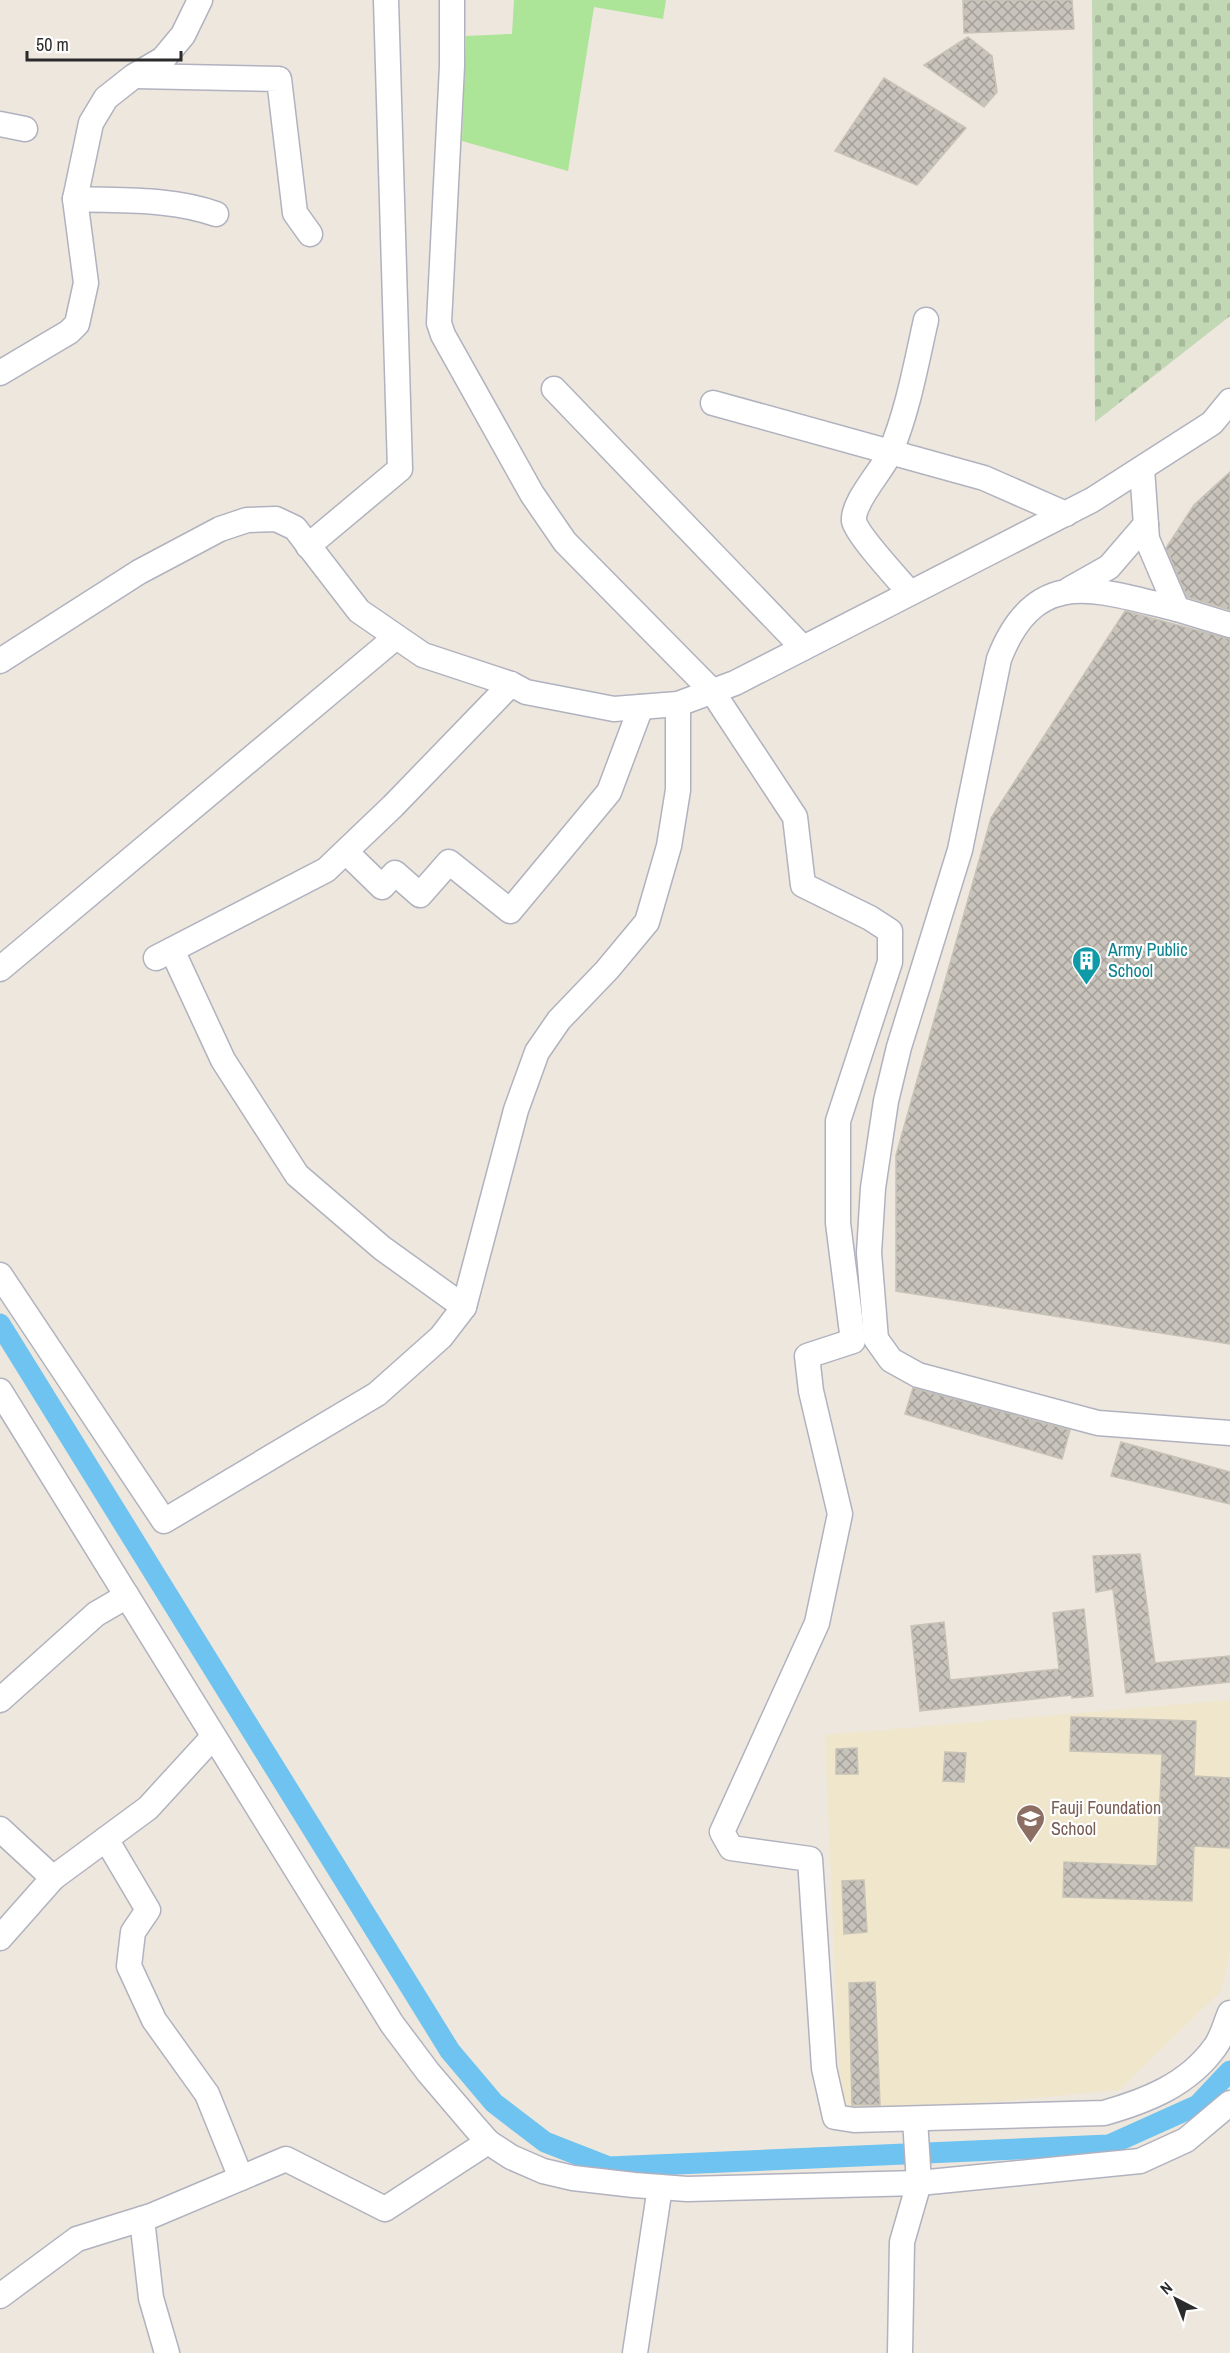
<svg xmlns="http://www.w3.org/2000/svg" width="1230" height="2353" font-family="'Archivo Narrow',sans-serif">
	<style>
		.education { fill: #efe6cc }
		.grass { fill: #ace498 }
		.cemetery { fill: url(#cemetery-stones) }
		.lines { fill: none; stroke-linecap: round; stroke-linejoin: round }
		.canal { stroke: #6ec3f0; stroke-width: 21 }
		.building { fill: url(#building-cross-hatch); stroke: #c8c3b6; stroke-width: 1.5 }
		.minor-casing { stroke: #b1b2bf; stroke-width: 27 }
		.minor { stroke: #fff; stroke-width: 24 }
		.labels { text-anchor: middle; stroke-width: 4.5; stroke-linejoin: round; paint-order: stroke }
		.culture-label { font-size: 18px; fill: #0d838f; stroke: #fff; text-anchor: start }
		.education-label { font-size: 18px; fill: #785e54; stroke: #fff; text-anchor: start }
	</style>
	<defs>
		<pattern id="cemetery-stones" width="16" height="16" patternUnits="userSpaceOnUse" patternTransform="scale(1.5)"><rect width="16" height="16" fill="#c2d7b4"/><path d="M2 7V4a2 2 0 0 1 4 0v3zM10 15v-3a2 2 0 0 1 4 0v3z" fill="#a7b99b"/></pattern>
		<pattern id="building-cross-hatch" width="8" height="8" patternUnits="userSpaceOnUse" patternTransform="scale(1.5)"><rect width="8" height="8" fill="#c8c4bc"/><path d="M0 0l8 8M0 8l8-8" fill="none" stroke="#a39f99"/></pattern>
	</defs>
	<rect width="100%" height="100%" fill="#ede7dd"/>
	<!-- education -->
	<polygon class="education" points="1230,1700 1230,1953 1221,1991 1119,2090 841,2116 825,1735"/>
	<!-- grass -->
	<polygon class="grass" points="514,0 666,0 663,19 594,7 568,171 462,141 466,36 512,34"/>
	<!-- cemetery -->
	<polygon class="cemetery" points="1092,0 1230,0 1230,316 1095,422"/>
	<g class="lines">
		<!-- canal -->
		<polyline class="canal" points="0,1324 450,2051 494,2103 545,2142 609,2167 1109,2145 1198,2105 1230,2071"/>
	</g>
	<!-- building -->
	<g class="building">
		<polygon points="963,0 1072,0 1074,29 964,33"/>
		<polygon points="968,37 992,56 997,92 984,107 924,65"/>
		<polygon points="884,78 966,128 917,185 835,151"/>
		<polygon points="1230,472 1230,610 1187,597 1166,548 1194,505"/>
		<polygon points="1125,611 1230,639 1230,1344 896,1291 896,1155 991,818"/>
		<polygon points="913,1388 1070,1430 1062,1459 905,1414"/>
		<polygon points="1121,1442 1230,1472 1230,1504 1111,1476"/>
		<polygon points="1140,1554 1155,1663 1230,1656 1230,1682 1126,1693 1113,1589 1096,1592 1093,1556"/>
		<polygon points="1084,1609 1093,1696 1072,1698 1072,1695 920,1711 911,1626 944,1622 950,1680 1059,1669 1053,1613"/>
		<polygon points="1071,1717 1196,1721 1194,1776 1230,1778 1230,1848 1194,1846 1192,1901 1063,1897 1064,1862 1157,1866 1162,1754 1070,1751"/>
		<polygon points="857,1748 858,1774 836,1774 836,1749"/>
		<polygon points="945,1752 966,1753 964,1782 943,1781"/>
		<polygon points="864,1880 867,1932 844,1934 842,1881"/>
		<polygon points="875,1982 880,2105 852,2105 849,1983"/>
	</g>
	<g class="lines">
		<defs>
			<g id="minor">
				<path d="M452,0V66L439,323L443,335L532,494L565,542L712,691L795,817L803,885L870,918L890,931V962L838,1121V1223L853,1341L807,1356L811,1391L840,1514L817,1623L722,1832L731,1848L810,1859L824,2068L835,2117L854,2120L1104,2113C1146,2101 1188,2085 1215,2047C1222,2038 1225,2024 1230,2013"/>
				<polyline points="136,76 279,79 295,213 310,234"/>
				<polyline points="0,124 25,129"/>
				<path d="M75,199C122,201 171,198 216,214"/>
				<polyline points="0,373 69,332 77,324 86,283 75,199 91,123 106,98 134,76 163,59 183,35 200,0"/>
				<polyline points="554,389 803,648"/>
				<polyline points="713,403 984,478 1066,514"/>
				<polyline points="1142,469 1147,539 1177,609 1230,625"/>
				<polyline points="308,546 400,469 386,0"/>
				<polyline points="1070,589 1109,567 1146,524"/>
				<path d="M910,593C899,580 857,535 854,521C852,502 882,471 890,453C908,411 916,364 926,320"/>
				<path d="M1177,609C1099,591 1036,563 999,659L960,850L899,1047L886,1101L873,1188L869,1253L876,1339L891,1360L918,1375L1098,1423L1230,1433"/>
				<polyline points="0,661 139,572 220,529 247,520 276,519 295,528 359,611 423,655 511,684 526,692 614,709 678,704 735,683 1092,500 1212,423 1230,401"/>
				<polyline points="346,852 382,887 395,873 420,895 449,862 510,911 609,792 641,707"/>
				<polyline points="172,950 223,1060 297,1175 382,1248 464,1307"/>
				<polyline points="156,958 326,870 393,806 511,684"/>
				<polyline points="0,969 396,637"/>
				<polyline points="0,1275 164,1521 377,1394 441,1337 464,1307 516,1110 537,1052 559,1020 607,970 647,922 669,846 678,790 678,704"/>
				<polyline points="0,1391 392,2024 428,2072 474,2126 488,2142 511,2157 543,2171 573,2178 634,2185 687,2189 919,2183 1140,2161 1186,2140 1230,2103"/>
				<polyline points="0,1700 96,1614 127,1596"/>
				<polyline points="0,1829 53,1878"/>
				<polyline points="106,1839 148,1910 133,1932 129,1966 154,2020 207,2094 241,2178"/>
				<polyline points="0,1938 53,1878 148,1808 213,1737"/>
				<polyline points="142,2219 151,2298 167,2353"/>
				<polyline points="0,2296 77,2239 151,2216 286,2159 385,2209 488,2142"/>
				<polyline points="635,2353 660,2187"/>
				<polyline points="900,2353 902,2242 919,2183 915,2119"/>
			</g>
		</defs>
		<!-- minor casing -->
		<use href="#minor" class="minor-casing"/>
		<!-- minor -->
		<use href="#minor" class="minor"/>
	</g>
	<!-- icons -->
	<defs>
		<symbol id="building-pin" viewBox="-11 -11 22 30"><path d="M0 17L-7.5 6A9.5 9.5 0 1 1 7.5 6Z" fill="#0f9aa8" stroke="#fff"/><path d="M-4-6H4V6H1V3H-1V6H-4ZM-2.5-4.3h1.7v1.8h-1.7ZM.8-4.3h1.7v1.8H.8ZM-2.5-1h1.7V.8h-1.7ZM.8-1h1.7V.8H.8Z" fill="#fff"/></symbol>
		<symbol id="school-pin" viewBox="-11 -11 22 30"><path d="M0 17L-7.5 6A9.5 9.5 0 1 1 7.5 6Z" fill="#8d6e63" stroke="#fff"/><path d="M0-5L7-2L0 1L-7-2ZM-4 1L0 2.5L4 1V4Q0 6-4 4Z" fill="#fff"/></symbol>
	</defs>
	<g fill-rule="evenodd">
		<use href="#building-pin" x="1070" y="944" width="33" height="45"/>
		<use href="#school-pin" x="1014" y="1802" width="33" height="45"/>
	</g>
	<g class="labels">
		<!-- culture labels -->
		<g class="culture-label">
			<text x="1108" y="956">Army Public<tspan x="1108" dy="21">School</tspan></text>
		</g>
		<!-- education labels -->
		<g class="education-label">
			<text x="1051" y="1814">Fauji Foundation<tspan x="1051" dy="21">School</tspan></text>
		</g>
	</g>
	<!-- north arrow -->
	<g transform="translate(1176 2299) rotate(318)" stroke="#ffffff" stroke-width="4.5" paint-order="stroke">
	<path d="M0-4.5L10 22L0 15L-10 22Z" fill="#2b2b2b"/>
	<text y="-9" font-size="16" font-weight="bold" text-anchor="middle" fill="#2b2b2b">N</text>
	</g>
	<!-- scale -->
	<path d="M27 51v9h154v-9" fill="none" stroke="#2b2b2b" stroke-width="3"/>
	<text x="36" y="51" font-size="18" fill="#2b2b2b" stroke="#ffffff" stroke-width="4.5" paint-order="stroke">50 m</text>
</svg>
